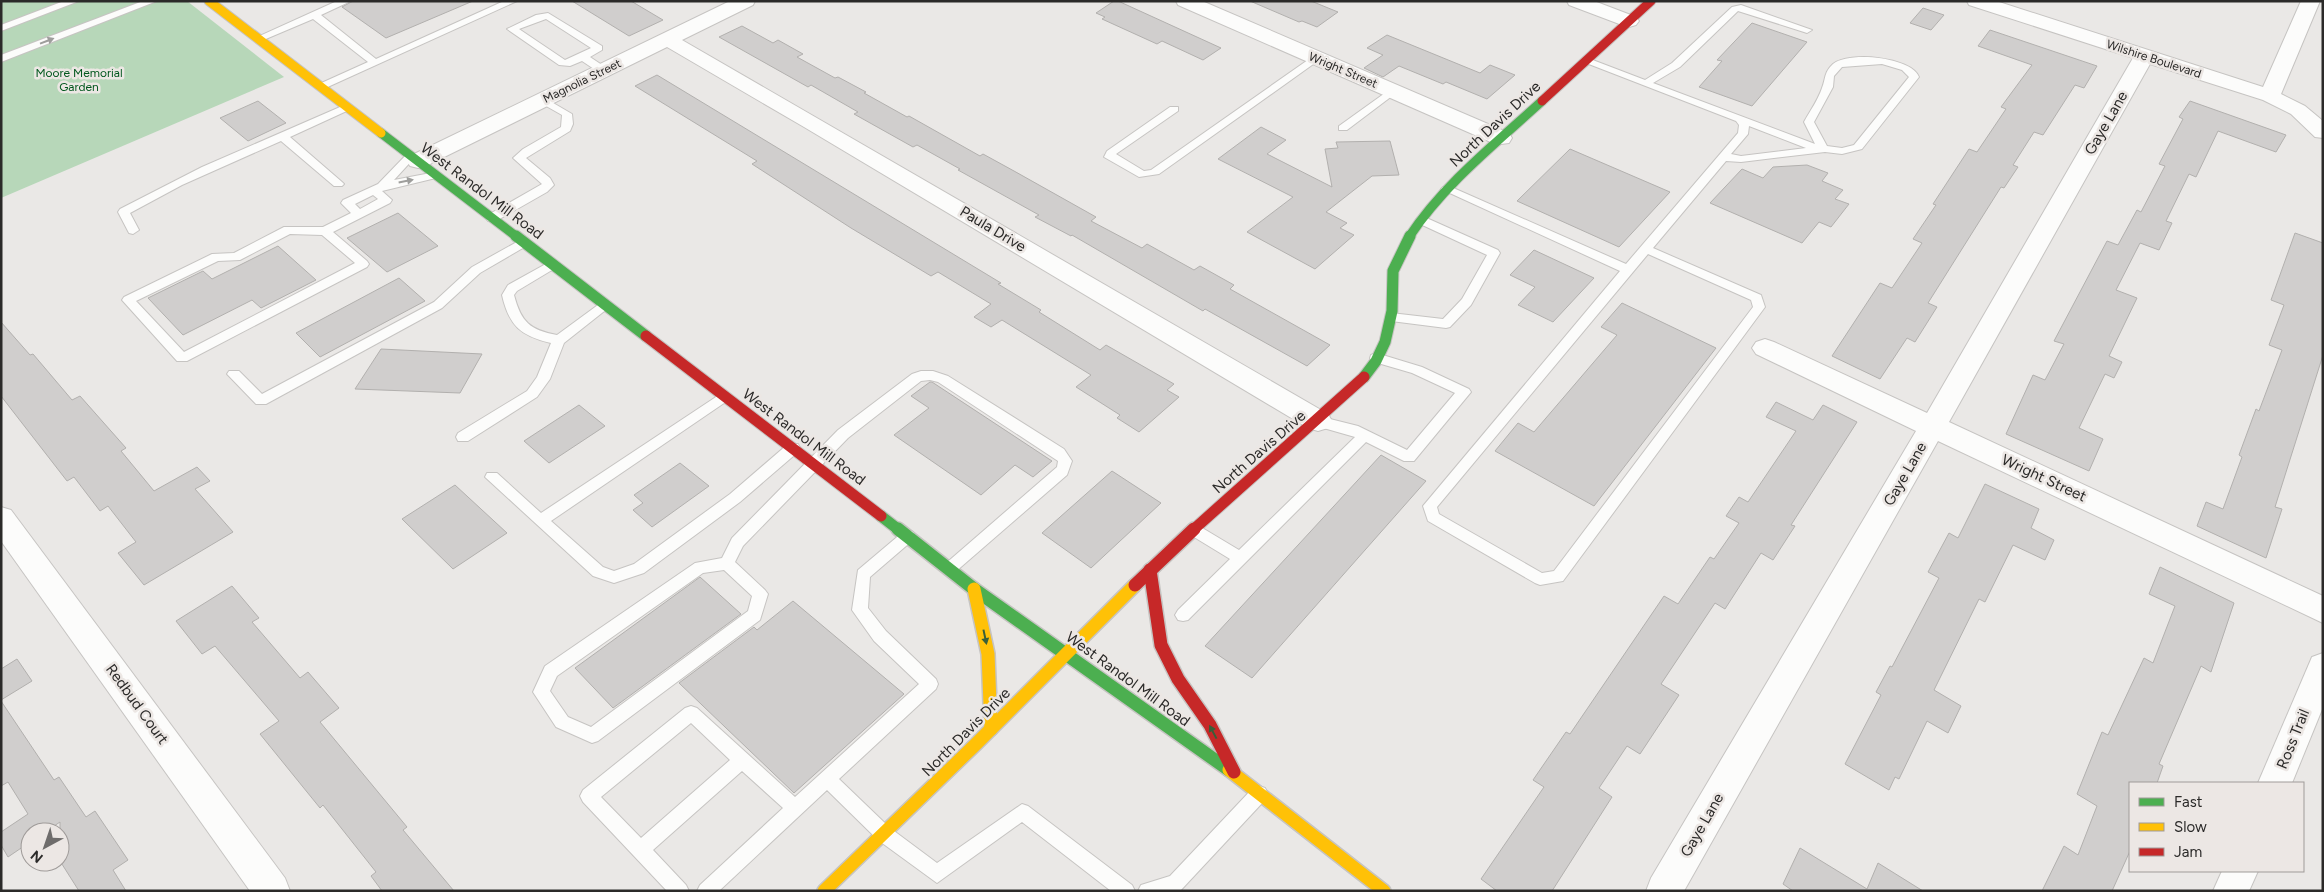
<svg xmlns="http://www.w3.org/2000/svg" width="2324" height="892" font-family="Figtree,sans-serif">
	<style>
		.green { fill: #b7d7b9 }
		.building { fill: #d0cecd; stroke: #b2b0ae }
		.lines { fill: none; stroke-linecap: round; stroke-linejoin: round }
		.lane-casing { stroke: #c6c4c2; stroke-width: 2 }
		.street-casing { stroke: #c6c4c2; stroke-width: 2 }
		.fast-far2-casing { stroke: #c6c4c2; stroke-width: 11 }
		.fast-far1-casing { stroke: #c6c4c2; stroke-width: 13 }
		.fast-casing { stroke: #c6c4c2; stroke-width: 16 }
		.slow-far1-casing { stroke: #c6c4c2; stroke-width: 11 }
		.slow-casing { stroke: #c6c4c2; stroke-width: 16 }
		.jam-far2-casing { stroke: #c6c4c2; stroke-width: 11 }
		.jam-far1-casing { stroke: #c6c4c2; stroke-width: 13 }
		.jam-casing { stroke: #c6c4c2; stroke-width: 16 }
		.lane { fill: #fcfcfb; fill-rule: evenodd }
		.street { fill: #fcfcfb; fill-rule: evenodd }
		.fast-far2 { stroke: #4caf50; stroke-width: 9 }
		.fast-far1 { stroke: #4caf50; stroke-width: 11 }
		.fast { stroke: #4caf50; stroke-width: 13 }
		.slow-far1 { stroke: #ffc107; stroke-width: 9 }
		.slow { stroke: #ffc107; stroke-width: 13 }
		.jam-far2 { stroke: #c62828; stroke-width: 9 }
		.jam-far1 { stroke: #c62828; stroke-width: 11 }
		.jam { stroke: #c62828; stroke-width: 13 }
		.oneway { fill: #9e9e9c }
		.oneway2 { fill: #385f39 }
		.labels { text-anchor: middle; stroke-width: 5; stroke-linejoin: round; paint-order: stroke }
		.far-street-label { font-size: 12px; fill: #2b2a29; stroke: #ece7e4 }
		.far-park-label { font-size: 12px; fill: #01571d; stroke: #ece7e4 }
		.street-label { font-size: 15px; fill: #2b2a29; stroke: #ece7e4 }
	</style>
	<rect width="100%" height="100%" fill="#eae8e6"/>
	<!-- green -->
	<polygon class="green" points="1,1 187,1 284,77 1,198"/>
	<!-- building -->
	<g class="building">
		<polygon points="353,1 473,1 386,38 342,7"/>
		<polygon points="572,1 631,1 663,20 629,36"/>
		<polygon points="1114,1 1118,1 1221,48 1203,60 1162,41 1157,44 1102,19 1105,17 1096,13"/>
		<polygon points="1250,1 1311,1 1338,12 1317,27 1302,21 1299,22"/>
		<polygon points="1923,8 1944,15 1931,30 1910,23"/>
		<polygon points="1752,23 1807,42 1752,106 1699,87 1722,61 1717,60"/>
		<polygon points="742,26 773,43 778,40 803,54 797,57 835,78 838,77 866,92 864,93 907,117 909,116 980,156 983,154 1014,171 1096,217 1091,221 1142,248 1147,244 1194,270 1200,266 1234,285 1230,289 1330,345 1307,366 1205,309 1203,311 1072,235 1071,236 1035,217 1039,215 958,170 960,169 917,145 913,147 854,114 858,112 811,85 808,87 719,37"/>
		<polygon points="1990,30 2097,66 2084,88 2075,85 2043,135 2034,132 2013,165 2018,167 2004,188 2001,187 1928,303 1937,307 1915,342 1907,338 1880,379 1832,356 1880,283 1892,288 1922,243 1913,239 1936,205 1933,204 1969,149 1977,152 2006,109 2001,107 2032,65 1978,46"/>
		<polygon points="1387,35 1480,73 1490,65 1515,75 1487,99 1446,82 1443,84 1399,66 1383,77 1364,68 1383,55 1367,48"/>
		<polygon points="657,75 1001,283 998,284 1041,310 1039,312 1100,350 1106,345 1174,384 1167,390 1179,397 1139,432 1117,418 1120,415 1076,387 1091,375 1002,320 991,327 974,317 991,304 938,272 931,276 851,228 752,164 757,161 635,86"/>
		<polygon points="258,101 286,123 248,141 220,118"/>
		<polygon points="2190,101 2286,135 2276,152 2218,131 2196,177 2189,174 2166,221 2172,223 2159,250 2140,243 2116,290 2137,298 2109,356 2122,362 2114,378 2105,374 2079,428 2103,439 2089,471 2006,434 2033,375 2045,380 2064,344 2054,341 2107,241 2118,245 2137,210 2141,212 2165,166 2159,164 2183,119 2179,117"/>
		<polygon points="1261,127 1286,140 1267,154 1332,187 1325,149 1338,148 1336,142 1390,141 1399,175 1372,176 1326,212 1347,223 1340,228 1354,235 1315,269 1247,232 1293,197 1218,159"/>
		<polygon points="1570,149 1670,192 1619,247 1517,201"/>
		<polygon points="1807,165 1828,173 1822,181 1843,190 1835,199 1849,204 1831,227 1819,222 1802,243 1710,203 1742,169 1763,178 1773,167"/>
		<polygon points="398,213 438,246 387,272 347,238"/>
		<polygon points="2295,233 2323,243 2323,355 2275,507 2282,509 2266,558 2197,526 2206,502 2223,509 2242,457 2239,455 2256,409 2259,411 2282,350 2269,345 2284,305 2271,300"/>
		<polygon points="278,246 316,280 261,308 252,300 183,335 148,298 203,271 212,279"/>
		<polygon points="1534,250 1594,278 1553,322 1518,305 1535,287 1510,275"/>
		<polygon points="399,278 425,301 320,357 296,333"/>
		<polygon points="1622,303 1716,348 1594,506 1495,451 1518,423 1534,432 1617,335 1601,327"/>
		<polygon points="1,322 30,355 33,354 72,400 80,396 126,448 121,451 154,491 197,467 210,481 195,489 233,532 144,585 118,553 136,542 108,506 100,511 74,477 67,481 1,396"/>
		<polygon points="381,349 482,354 460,393 355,389"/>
		<polygon points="930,382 932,382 1052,461 1033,477 1015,465 981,495 894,435 929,408 911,396"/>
		<polygon points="1776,402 1813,420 1823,405 1857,422 1791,525 1795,526 1773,560 1761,553 1725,609 1715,603 1661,684 1679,695 1640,754 1627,746 1599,788 1612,797 1552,891 1497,891 1481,879 1544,787 1533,780 1566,732 1570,734 1664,596 1678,604 1710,557 1714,559 1739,523 1726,516 1739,497 1748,502 1796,431 1766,417"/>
		<polygon points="579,405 605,426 549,463 524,441"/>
		<polygon points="1381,455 1426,481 1252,678 1205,646"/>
		<polygon points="680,463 709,486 652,527 633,510 643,503 634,495"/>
		<polygon points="1112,471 1161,503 1091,568 1042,533"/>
		<polygon points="1985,484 2039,509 2031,528 2054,540 2045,560 2013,545 1985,602 1979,599 1934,690 1961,706 1948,733 1927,721 1899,779 1895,777 1889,790 1845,764 1881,695 1876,692 1890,666 1892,667 1939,578 1928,572 1949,533 1958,538"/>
		<polygon points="455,485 507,533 453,569 402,519"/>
		<polygon points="2160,567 2234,603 2211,672 2201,666 2159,764 2163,766 2157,783 2130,783 2130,851 2112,891 2042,891 2064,846 2078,855 2097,806 2077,794 2102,732 2108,735 2144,658 2153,663 2175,606 2149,594"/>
		<polygon points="700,577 741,614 613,708 575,668"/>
		<polygon points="232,586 259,618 252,622 300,678 308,672 339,708 320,722 407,827 403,830 454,891 382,891 371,876 376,872 323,805 320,808 260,734 279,721 215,646 202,654 176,621"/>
		<polygon points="793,601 904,694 794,793 679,683 754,627 757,630"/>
		<polygon points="17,659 32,681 1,700 1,669"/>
		<polygon points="1,701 54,780 59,777 86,817 95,811 128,860 113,870 126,891 79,891 60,861 60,822 45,832 30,832 30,842 8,857 1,845 1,832 28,814 8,782 1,786"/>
		<polygon points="1800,848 1867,889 1878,863 1923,891 1793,891 1783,884"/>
	</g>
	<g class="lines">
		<defs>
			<g id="lane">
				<polygon points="64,1 79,1 1,31 1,25"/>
				<polygon points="143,1 157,1 1,62 1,55"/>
				<polygon points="337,1 351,1 321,15 376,59 504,1 517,1 321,90 317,89 317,85 368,62 313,19 261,41 258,42 253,39"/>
				<path d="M1741,5L1812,30L1807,33L1804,32L1738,11L1680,67L1653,83L1815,144L1804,122C1810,111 1818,100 1822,88C1826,78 1824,72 1833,64C1849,51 1911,57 1919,77L1862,149L1842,154L1825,152L1741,162L1726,161L1653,248L1761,295L1765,307L1563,581L1540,585L1535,583L1428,521L1423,506L1620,271L1441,189L1443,187H1451L1626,264L1738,133L1739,125L1736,121L1581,61L1586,58L1590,59L1645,80L1672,63L1732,7ZM1882,64L1902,70L1909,77L1854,145L1842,148L1827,146L1814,122L1833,87L1834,76L1842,67ZM1749,126L1806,148L1741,156L1731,154L1748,134ZM1648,254L1751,300L1753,307L1554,571L1542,573L1439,514L1437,507Z"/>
				<path d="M548,13L602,46V50L590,57L608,69V73H600L582,61L570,66L559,65L507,29L536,15ZM546,19L591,48L565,60L519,29Z"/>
				<polygon points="1315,55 1319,56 1319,60 1159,174 1139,177 1104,157 1107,151 1170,107 1178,107 1178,111 1116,154 1144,171 1151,170"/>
				<polygon points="1392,88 1397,91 1396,93 1347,130 1339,130 1339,126"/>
				<polygon points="543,97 572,114 573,124 570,131 526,158 550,178 554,185 547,192 496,221 488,221 486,218 488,215 542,184 513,158 523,149 561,127 562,115 539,102 539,98"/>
				<polygon points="347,104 351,105 351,109 290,137 342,182 344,184 342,186 334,186 281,141 182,185 130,213 139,230 133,234 129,233 118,212 120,209 202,167"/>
				<path d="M411,153L416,156L394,180L436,172L440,173L442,175L440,177L382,191L392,200L390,203L333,232L367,261L369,264L367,267L187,361H177L122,300L124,297L212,254L234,253L284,227H323L351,213L341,203L343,200L378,184L407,154ZM373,195L378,199L360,209L355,204ZM290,234L322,235L355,263L184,352L136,301L218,261L240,260Z"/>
				<polygon points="1422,216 1498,250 1500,253 1471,305 1450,327 1446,328 1391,321 1385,317 1391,313 1443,319 1462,299 1487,255 1418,223 1416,220 1418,217"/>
				<polygon points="524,238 530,242 528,245 480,273 442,308 266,404 256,404 227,374 229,371 239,371 262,394 434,302 472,267"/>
				<path d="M553,260L559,264L557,267L517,291L514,295C521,322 530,330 557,335L602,302H610L612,305L564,343L550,379L537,397L468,441H458L456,437L458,433L527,391L537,377L551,343C521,336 509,326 502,295L508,285Z"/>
				<polygon points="1376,353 1422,367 1469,389 1471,392 1414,461 1404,461 1366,442 1188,620 1183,621 1178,620 1175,615 1178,610 1230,559 1189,534 1187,530 1189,526 1194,524 1199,526 1239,550 1355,437 1313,425 1311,421 1313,417 1318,416 1358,426 1407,450 1455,393 1412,373 1371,361 1370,358 1371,355"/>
				<path d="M921,371H933L948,376L1064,449L1072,461L1067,475L954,573L949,575L944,573L942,569L944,565L1057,467L1058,461L938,382L930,380L921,381L848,438L743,546L735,562L765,590L768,594L760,620L598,741L592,743L556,727L533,692L545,666L695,563L722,558L732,538L838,430L912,374ZM724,570L752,596L748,611L591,727L568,717L550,691L557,676L703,573Z"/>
				<polygon points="725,391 732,396 730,399 551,521 603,567 614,571 634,564 730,494 788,444 798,444 800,448 798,452 740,502 644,573 614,583 593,576 485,477 487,473 497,473 541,513"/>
				<path d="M908,530L913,532L915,536L913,540L870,577L868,608L886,631L936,679L938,684L936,689L839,779L890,828L937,863L1022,804L1028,806L1132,885L1135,891H1111L1022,822L937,883L878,840L827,790L719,891H697L700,885L783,808L742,771L653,850L686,885L689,891H667L583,802L580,796L583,790L685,708L691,706L697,708L795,797L919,684L874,641L852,610L858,570L903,532ZM691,723L730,760L641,838L601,797Z"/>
				<polygon points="1259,786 1265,788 1268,794 1265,800 1181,890 1138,891 1141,885 1170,876 1253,788"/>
			</g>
			<g id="street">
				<polygon points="730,1 755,1 753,5 682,40 1328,414 1332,421 1328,428 1318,431 1308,428 804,127 667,47 426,166 418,168 410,166 407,161 410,156"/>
				<polygon points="1176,1 1202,1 1509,133 1512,138 1509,143 1501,144 1493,143 1178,5"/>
				<polygon points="1567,1 1594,1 1636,17 1639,21 1636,25 1629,27 1622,25 1569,5"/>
				<polygon points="1967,1 1996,1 2263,87 2301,1 2320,1 2281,94 2305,106 2323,121 2323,138 2315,137 2291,114 2263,100 2150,64 1949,422 2323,596 2323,623 1938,441 1684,891 1646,891 1651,878 1916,431 1756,354 1752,348 1756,342 1765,339 1774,342 1927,413 2133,58 1969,5"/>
				<polygon points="1,507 11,510 285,878 290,891 250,891 1,541"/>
				<polygon points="2323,653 2323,707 2292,783 2258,783 2312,657"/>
				<polygon points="2222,871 2258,871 2249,891 2213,891"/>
			</g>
			<g id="fast-far2">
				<polyline points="381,133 517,237"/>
				<path d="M1409,237C1444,184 1495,144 1542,101"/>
			</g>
			<g id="fast-far1">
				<polyline points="516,236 646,336"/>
				<polyline points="1364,377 1376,361 1385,342 1392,311 1393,271 1410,236"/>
				<polyline points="881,516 899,530"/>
			</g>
			<polyline id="fast" points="898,529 974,589 1229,770"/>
			<polyline id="slow-far1" points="209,1 381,133"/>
			<g id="slow">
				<polyline points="974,589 988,654 991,729"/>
				<polyline points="1229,770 1384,891"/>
				<polyline points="824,891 976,744 1135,585"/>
			</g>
			<polyline id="jam-far2" points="1542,101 1651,1"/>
			<g id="jam-far1">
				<polyline points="646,336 881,516"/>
				<polyline points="1193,530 1364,377"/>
			</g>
			<g id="jam">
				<polyline points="1150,570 1161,645 1178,679 1210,725 1234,772"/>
				<polyline points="1135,585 1194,529"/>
			</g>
		</defs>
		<!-- lane casing -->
		<use href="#lane" class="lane-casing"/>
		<!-- street casing -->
		<use href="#street" class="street-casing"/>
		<!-- fast-far2 casing -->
		<use href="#fast-far2" class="fast-far2-casing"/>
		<!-- fast-far1 casing -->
		<use href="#fast-far1" class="fast-far1-casing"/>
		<!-- fast casing -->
		<use href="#fast" class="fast-casing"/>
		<!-- slow-far1 casing -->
		<use href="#slow-far1" class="slow-far1-casing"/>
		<!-- slow casing -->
		<use href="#slow" class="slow-casing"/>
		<!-- jam-far2 casing -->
		<use href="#jam-far2" class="jam-far2-casing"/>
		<!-- jam-far1 casing -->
		<use href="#jam-far1" class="jam-far1-casing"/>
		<!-- jam casing -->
		<use href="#jam" class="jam-casing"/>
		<!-- lane -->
		<use href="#lane" class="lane"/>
		<!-- street -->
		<use href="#street" class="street"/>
		<!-- fast-far2 -->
		<use href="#fast-far2" class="fast-far2"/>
		<!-- fast-far1 -->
		<use href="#fast-far1" class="fast-far1"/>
		<!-- fast -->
		<use href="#fast" class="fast"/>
		<!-- slow-far1 -->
		<use href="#slow-far1" class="slow-far1"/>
		<!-- slow -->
		<use href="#slow" class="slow"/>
		<!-- jam-far2 -->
		<use href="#jam-far2" class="jam-far2"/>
		<!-- jam-far1 -->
		<use href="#jam-far1" class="jam-far1"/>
		<!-- jam -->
		<use href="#jam" class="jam"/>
	</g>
	<!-- one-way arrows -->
	<defs><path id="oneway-solid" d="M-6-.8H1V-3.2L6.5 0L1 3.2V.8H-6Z" transform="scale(1.25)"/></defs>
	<g class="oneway">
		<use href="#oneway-solid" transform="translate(47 41) rotate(-21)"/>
		<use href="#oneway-solid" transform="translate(406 181) rotate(-11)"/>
	</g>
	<g class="oneway2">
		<use href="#oneway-solid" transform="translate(985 637) rotate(78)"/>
		<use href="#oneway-solid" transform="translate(1213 732) rotate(-118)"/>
	</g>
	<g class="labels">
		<!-- far-street labels -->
		<g class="far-street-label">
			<text transform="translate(2154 59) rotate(18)" y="4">Wilshire Boulevard</text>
			<text transform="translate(1343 70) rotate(23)" y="4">Wright Street</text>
			<text transform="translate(582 81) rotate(-26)" y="4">Magnolia Street</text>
		</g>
		<!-- far-park labels -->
		<g class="far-park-label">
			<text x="79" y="77">Moore Memorial<tspan x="79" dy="14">Garden</tspan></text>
		</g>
		<!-- street labels -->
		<g class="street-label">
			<text transform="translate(2106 123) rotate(-60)" y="5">Gaye Lane</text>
			<text transform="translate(1495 124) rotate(-43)" y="5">North Davis Drive</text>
			<text transform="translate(482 191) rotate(37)" y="5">West Randol Mill Road</text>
			<text transform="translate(993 229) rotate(31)" y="5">Paula Drive</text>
			<text transform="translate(804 437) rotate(37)" y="5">West Randol Mill Road</text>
			<text transform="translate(1259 452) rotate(-41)" y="5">North Davis Drive</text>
			<text transform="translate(1905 474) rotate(-60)" y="5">Gaye Lane</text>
			<text transform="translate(2044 478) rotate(25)" y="5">Wright Street</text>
			<text transform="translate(1128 679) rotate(36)" y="5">West Randol Mill Road</text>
			<text transform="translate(137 704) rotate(54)" y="5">Redbud Court</text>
			<text transform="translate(966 732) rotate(-45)" y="5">North Davis Drive</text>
			<text transform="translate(2293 739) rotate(-68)" y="5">Ross Trail</text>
			<text transform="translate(1702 825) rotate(-60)" y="5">Gaye Lane</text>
		</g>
	</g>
	<!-- border -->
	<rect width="2324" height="892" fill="none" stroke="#2b2a29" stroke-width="5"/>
	<!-- legend -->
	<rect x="2129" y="782" width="175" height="90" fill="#ece7e4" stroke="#9f9b99"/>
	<rect x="2139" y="798" width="25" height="8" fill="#4caf50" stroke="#9f9b99"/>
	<text x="2174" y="807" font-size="15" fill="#2b2a29">Fast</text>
	<rect x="2139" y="823" width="25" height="8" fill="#ffc107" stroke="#9f9b99"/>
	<text x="2174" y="832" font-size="15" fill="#2b2a29">Slow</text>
	<rect x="2139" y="848" width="25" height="8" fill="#c62828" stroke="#9f9b99"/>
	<text x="2174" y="857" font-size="15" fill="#2b2a29">Jam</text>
	<!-- north arrow -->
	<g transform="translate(45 847) rotate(220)"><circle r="24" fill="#ece7e4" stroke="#9f9b99"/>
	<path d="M0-4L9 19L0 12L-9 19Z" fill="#6e6c6b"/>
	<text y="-8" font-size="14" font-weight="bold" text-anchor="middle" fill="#2b2a29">N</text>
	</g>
</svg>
